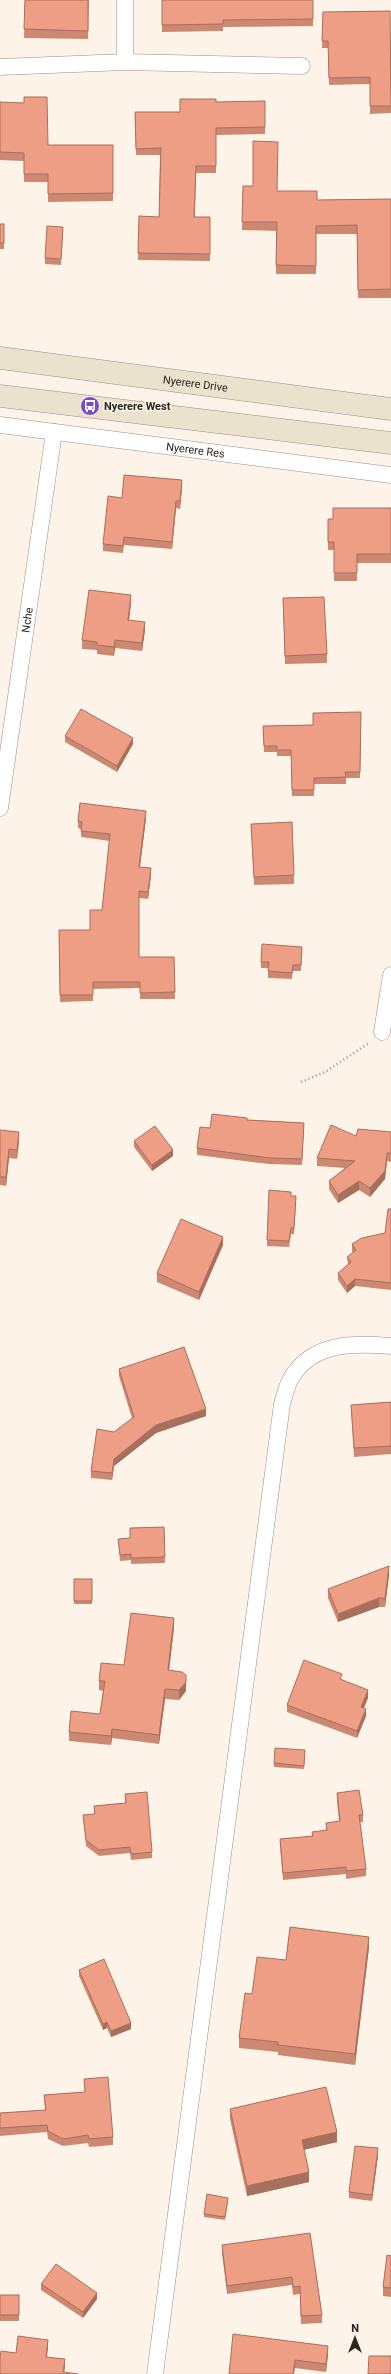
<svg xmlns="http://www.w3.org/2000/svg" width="391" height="2374" font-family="Roboto,sans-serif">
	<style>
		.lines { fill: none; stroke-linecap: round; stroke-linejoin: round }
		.street-casing { stroke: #9a8f86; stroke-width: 17 }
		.secondary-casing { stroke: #9a8f86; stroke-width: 23 }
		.path { stroke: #9b938c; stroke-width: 2.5; stroke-dasharray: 1 3; stroke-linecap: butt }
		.street { stroke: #fff; stroke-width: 16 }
		.secondary { stroke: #ebe2ce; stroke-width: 22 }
		.wall { fill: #cd8872 }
		.shaded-wall { fill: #a76f5d }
		.building { fill: #ee9e85; stroke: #a76f5d }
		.labels { text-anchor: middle; stroke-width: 3; stroke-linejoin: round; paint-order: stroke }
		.street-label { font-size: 11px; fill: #2a2622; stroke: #fef3e8 }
		.poi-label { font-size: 11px; font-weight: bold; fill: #2a2622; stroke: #fef3e8; text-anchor: start }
	</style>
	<rect width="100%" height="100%" fill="#fef3e8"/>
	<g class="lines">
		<defs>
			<g id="street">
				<polyline points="125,0 125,62"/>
				<polyline points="0,67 125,62 302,66"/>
				<path id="s1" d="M0,425L391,475"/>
				<path id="s2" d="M0,808L54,432"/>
				<polyline points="382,1032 391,975"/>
				<path d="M155,2374L282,1404C285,1395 287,1383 293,1375C315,1342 355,1343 391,1346"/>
			</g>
			<g id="secondary">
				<path id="s3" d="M0,358L391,409"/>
				<polyline points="0,396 391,443"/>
			</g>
		</defs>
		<!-- street casing -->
		<use href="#street" class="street-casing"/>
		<!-- secondary casing -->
		<use href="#secondary" class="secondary-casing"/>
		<!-- path -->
		<polyline class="path" points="301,1082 325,1072 369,1043"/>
		<!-- street -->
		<use href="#street" class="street"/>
		<!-- secondary -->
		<use href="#secondary" class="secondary"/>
	</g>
	<!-- wall -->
	<g class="wall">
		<polygon points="25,0 89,0 88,39 24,38"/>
		<polygon points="162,0 313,0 313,26 223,27 223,31 162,32"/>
		<polygon points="390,11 391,113 370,114 370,84 329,85 328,48 322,48 323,12"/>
		<polygon points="265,101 265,134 216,135 216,173 196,173 195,217 210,217 210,261 138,260 139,216 159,217 160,155 136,155 135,112 180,112 216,102"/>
		<polygon points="0,102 48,145 113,145 113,201 48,202 48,182 24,182 24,161 0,160"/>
		<polygon points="243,186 317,200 391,199 391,298 358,298 357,234 316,234 316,274 276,274 276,231 242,230"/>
		<rect x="0" y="224" width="4" height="25"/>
		<polygon points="63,233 61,265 45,264 45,258"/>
		<polygon points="182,487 180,509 176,508 172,549 124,545 123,553 103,551 103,544 122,498"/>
		<polygon points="391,508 391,563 357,563 357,581 334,581 334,550 328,550 328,519 333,519"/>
		<polygon points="283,598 327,654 327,663 285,664"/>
		<polygon points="131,603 129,620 145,630 142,651 115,648 114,656 97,654 97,650 82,649 82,640"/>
		<polygon points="361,712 360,778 346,778 346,784 314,784 314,796 292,796 291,756 277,756 277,752 264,752 263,726 313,725"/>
		<polygon points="65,736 133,744 117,772 65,742"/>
		<polygon points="146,818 140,867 151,875 148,899 139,898 139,957 174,957 175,999 140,999 140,988 93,989 93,1001 60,1002 59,930 90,930 102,910 110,841 81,837 81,829 78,828 78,821"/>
		<polygon points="251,824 294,875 294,884 254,885"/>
		<polygon points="302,953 301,971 293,971 292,979 268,978 268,968 261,968 261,962"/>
		<polygon points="247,1120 304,1123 302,1165 269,1164 197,1155 197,1148 210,1128"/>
		<polygon points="0,1130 19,1141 17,1159 9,1158 6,1186 0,1185"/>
		<polygon points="391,1132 391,1162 387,1161 385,1179 370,1197 359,1190 338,1203 329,1189 329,1181 345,1168 317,1166 317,1158 356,1136"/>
		<polygon points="134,1141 173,1156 152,1171 134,1147"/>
		<polygon points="291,1196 296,1202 294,1234 291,1234 289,1247 267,1246 267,1240"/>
		<polygon points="391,1209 391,1290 355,1286 347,1293 338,1280 338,1273 348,1265 347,1257 353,1253 352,1251 352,1244 385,1233"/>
		<polygon points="223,1245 199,1300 157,1282 157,1273"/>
		<polygon points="119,1369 206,1416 156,1433 114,1466 112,1480 91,1478 91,1471 114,1432 132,1418 119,1376"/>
		<polygon points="391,1402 391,1454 354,1457 351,1405"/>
		<polygon points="164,1527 165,1563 131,1564 131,1560 120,1561 118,1539 130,1538"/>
		<polygon points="389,1575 385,1607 379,1607 338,1622 328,1598 328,1589"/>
		<rect x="74" y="1579" width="18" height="25"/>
		<polygon points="174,1628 169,1670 186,1691 179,1700 165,1699 159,1744 112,1738 111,1745 69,1741 69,1732 100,1714 103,1691 99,1690 99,1681 124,1665"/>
		<polygon points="342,1680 368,1698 364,1708 366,1716 357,1738 287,1712 287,1705"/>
		<polygon points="305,1753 304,1769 274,1767 274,1763"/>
		<polygon points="337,1793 363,1815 363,1822 360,1822 366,1869 366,1876 346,1879 346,1874 283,1880 280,1846 280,1839 312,1836 326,1830 326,1823 339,1821 337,1801"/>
		<polygon points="125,1794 152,1852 152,1858 131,1860 130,1853 99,1856 86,1846 83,1815 94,1815 94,1806 125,1803"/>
		<polygon points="369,1947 355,2065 278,2055 278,2052 239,2048 239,2038 252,1994 286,1960"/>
		<polygon points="79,1970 131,2029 111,2037 107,2028 103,2030 79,1976"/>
		<polygon points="84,2079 113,2137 113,2145 89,2147 88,2143 63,2146 48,2139 47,2132 0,2136 0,2113 45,2110 44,2095 85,2092"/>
		<polygon points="230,2109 337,2142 304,2150 309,2182 247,2196 230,2119"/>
		<polygon points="378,2155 372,2201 349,2198 349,2192"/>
		<polygon points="228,2201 225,2220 204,2217 204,2214"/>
		<polygon points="310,2233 322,2315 322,2323 301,2324 300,2294 293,2295 292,2285 227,2294 222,2253 222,2245"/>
		<polygon points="391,2256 391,2297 383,2296 383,2287"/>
		<polygon points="41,2284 97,2299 83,2318 41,2290"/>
		<rect x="0" y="2295" width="19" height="26"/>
		<polygon points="233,2334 328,2354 326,2372 295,2368"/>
	</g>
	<!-- shaded-wall -->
	<g class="shaded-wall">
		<polygon points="182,480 182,487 180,509 180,501"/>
		<polygon points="176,501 176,508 172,549 172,542"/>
		<polygon points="131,595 131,603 128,628 128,620"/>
		<polygon points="145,622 145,630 142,651 142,643"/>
		<polygon points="115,640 115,648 114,656 114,647"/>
		<polygon points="133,738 133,744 117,772 117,766"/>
		<polygon points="146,811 146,818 139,874 139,867"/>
		<polygon points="151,868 151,875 148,899 148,892"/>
		<polygon points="19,1132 19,1141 17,1159 17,1150"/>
		<polygon points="9,1149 9,1158 6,1186 6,1177"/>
		<polygon points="173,1150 173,1156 152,1171 152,1165"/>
		<polygon points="387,1153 387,1161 385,1179 370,1197 370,1188"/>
		<polygon points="359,1181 359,1190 338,1203 338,1195"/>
		<polygon points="223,1237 223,1245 199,1300 199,1292"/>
		<polygon points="355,1279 355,1286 347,1293 347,1286"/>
		<polygon points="206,1409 206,1416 156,1433 114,1466 112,1480 112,1473 114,1459 156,1425"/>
		<polygon points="389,1566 389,1575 385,1607 385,1598"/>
		<polygon points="379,1598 379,1607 338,1622 338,1614"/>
		<polygon points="174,1618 174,1628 168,1679 168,1670"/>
		<polygon points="186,1682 186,1691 179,1700 179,1690"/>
		<polygon points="165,1689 165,1699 159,1744 159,1735"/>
		<polygon points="368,1690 368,1698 361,1714 361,1707"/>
		<polygon points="366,1709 366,1716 357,1738 357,1731"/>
		<polygon points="112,1729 112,1738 111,1745 111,1736"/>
		<polygon points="369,1937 369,1947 355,2065 355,2054"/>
		<polygon points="107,2022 107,2028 103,2030 103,2024"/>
		<polygon points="131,2023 131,2029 111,2037 111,2031"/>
		<polygon points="337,2132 337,2142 302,2150 302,2140"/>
		<polygon points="378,2148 378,2155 372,2201 372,2195"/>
		<polygon points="309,2172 309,2182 247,2196 247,2186"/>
		<polygon points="97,2293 97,2299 83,2318 83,2312"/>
		<polygon points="48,2340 48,2348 46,2365 46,2357"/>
		<polygon points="328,2346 328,2354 326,2372 326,2364"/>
		<polygon points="65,2359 65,2367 64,2374 63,2374"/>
		<polygon points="295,2360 295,2368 294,2374 293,2374"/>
	</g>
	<!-- building -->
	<g class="building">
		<polygon points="25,0 88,0 88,31 24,29"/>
		<polygon points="162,0 313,0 313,19 223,20 223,24 162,25"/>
		<polygon points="390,11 391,106 370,106 370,77 329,78 328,41 322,41 323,12"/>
		<polygon points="24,97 47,97 48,145 113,145 113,193 48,194 48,174 24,174 24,153 0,152 0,102 24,103"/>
		<polygon points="180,99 216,99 216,102 265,101 265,127 216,128 216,166 196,166 194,217 210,217 210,254 138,253 139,216 159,217 161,148 136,149 135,112 180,112"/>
		<polygon points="253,141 278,142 277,191 317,191 317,200 391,199 391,289 358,290 357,225 316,226 316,266 276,265 277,222 242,222 243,186 253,186"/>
		<rect x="0" y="224" width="4" height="19"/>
		<polygon points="47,226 63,227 61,259 45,258"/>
		<polygon points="124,475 182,480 180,501 176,501 172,542 124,537 123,546 103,544 108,496 122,498"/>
		<polygon points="333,508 391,508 391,554 357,554 357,573 334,573 334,542 328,542 328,519 333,519"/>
		<polygon points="89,590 131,595 128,620 145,622 142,643 115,640 114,647 97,645 97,642 82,640"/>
		<polygon points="324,597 327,654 285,656 283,598"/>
		<polygon points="81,709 133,738 117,766 65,736"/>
		<polygon points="361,712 360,772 345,772 346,777 314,778 314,790 292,790 291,750 277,750 277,746 264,746 263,726 313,725 313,713"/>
		<polygon points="80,803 146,811 139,867 151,868 148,892 139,891 139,957 174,957 175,992 140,993 140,982 93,982 93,995 60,995 59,930 90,930 90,910 102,910 110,834 81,831 82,822 78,821"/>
		<polygon points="292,822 294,875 254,877 251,824"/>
		<polygon points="262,944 302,947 301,965 293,965 292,973 268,971 269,962 261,962"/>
		<polygon points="212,1114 247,1118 247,1120 304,1123 302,1159 269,1158 197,1148 200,1127 210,1128"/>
		<polygon points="331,1125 356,1136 358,1129 391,1132 391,1153 387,1153 385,1171 370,1188 359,1181 338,1195 329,1181 355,1161 317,1158"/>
		<polygon points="155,1126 173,1150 152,1165 134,1141"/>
		<polygon points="0,1130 19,1132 17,1150 9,1149 6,1177 0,1177"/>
		<polygon points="269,1190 291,1192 291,1196 296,1196 294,1228 291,1228 289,1241 267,1240"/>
		<polygon points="388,1209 391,1209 391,1283 355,1279 347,1286 338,1273 351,1262 347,1257 356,1250 352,1244 362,1238 385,1233"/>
		<polygon points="181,1219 223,1237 199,1292 157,1273"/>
		<polygon points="184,1347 206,1409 156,1425 114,1459 112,1473 91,1471 97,1429 114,1432 134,1417 119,1369"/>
		<polygon points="391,1402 391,1446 354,1448 351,1405"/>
		<polygon points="164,1527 165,1557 131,1558 131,1554 120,1555 118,1539 130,1538 130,1528"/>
		<polygon points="389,1566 385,1598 379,1598 338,1614 328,1589"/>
		<rect x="74" y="1579" width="18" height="22"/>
		<polygon points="131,1613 174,1618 168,1670 182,1672 186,1675 186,1682 179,1690 165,1689 159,1735 112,1729 111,1736 69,1732 71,1711 100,1714 105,1681 99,1681 101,1663 124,1665"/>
		<polygon points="304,1660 342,1674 340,1679 368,1690 361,1707 366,1709 357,1731 287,1705"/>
		<polygon points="275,1748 305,1750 304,1766 274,1763"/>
		<polygon points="359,1790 363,1815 359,1815 366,1869 346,1871 346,1867 283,1873 280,1839 313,1836 312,1832 327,1830 326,1823 340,1821 337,1793"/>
		<polygon points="147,1792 152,1852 131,1854 130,1847 99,1850 86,1840 83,1815 95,1814 94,1806 126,1803 125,1794"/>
		<polygon points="290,1927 369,1937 355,2054 278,2045 278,2042 239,2038 245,1993 252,1994 257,1957 286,1960"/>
		<polygon points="104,1959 131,2023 111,2031 107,2022 103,2024 79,1970"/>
		<polygon points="108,2077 113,2137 89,2139 88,2135 63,2139 48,2131 47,2125 0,2128 0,2113 46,2110 44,2095 85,2092 84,2079"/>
		<polygon points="326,2087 337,2132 302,2140 309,2172 247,2186 230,2109"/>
		<polygon points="355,2146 378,2148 372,2195 349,2192"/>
		<polygon points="207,2194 228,2198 225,2217 204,2214"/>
		<polygon points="310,2233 322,2315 301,2316 300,2286 293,2287 292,2277 227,2286 222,2245"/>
		<polygon points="387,2255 391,2256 391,2288 383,2287"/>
		<polygon points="56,2264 97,2293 83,2312 41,2284"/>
		<rect x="0" y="2295" width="19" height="20"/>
		<polygon points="233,2334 328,2346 326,2364 295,2360 293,2374 229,2374"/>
		<polygon points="18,2336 48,2340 46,2357 65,2359 63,2372 78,2374 0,2374 0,2358 1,2351 16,2353"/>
		<polygon points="369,2356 391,2356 391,2374 368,2374"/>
	</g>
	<!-- icons -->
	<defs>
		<symbol id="bus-disc" viewBox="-11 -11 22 22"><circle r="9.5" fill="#784cc5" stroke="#fef3e8"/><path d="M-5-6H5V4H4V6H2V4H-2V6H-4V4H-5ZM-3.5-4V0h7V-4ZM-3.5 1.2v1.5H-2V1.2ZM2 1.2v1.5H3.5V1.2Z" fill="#fff"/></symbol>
	</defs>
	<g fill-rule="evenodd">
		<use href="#bus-disc" x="79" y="395" width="22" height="22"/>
	</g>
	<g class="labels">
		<!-- street labels -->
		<g class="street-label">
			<text dy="4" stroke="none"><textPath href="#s3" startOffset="197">Nyerere Drive</textPath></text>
			<text dy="4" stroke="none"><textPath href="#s1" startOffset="197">Nyerere Res</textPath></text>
			<text dy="4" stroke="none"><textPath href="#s2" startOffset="190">Nche</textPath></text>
		</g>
		<!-- poi labels -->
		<g class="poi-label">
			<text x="104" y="410">Nyerere West</text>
		</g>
	</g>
	<!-- north arrow -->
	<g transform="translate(355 2338)" stroke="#fef3e8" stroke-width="3" paint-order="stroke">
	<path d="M0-3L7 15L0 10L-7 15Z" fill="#2a2622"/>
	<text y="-6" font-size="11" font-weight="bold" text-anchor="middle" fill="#2a2622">N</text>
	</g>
</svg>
